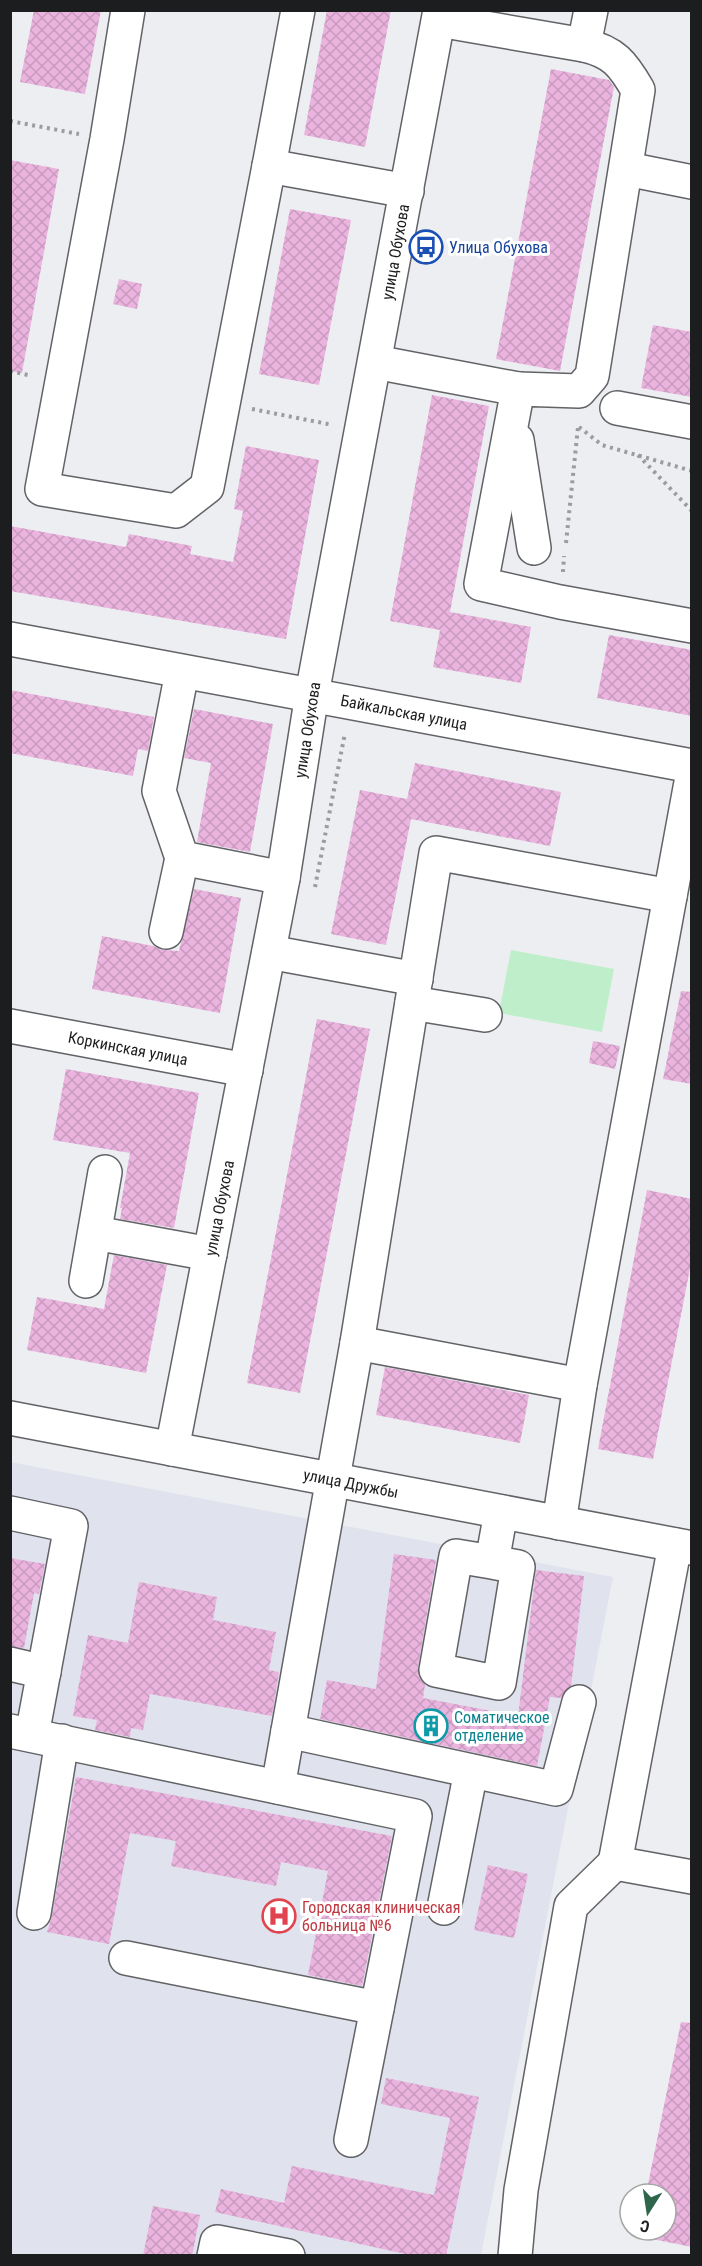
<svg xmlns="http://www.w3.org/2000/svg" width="702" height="2266" font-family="'Roboto Condensed',sans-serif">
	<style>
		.built { fill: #e0e2ed }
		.green { fill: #beefca }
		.building { fill: url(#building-cross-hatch) }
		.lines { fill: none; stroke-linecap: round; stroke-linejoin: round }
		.minor-casing { stroke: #626366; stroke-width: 36 }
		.path { stroke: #9b9c9f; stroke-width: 4; stroke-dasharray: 3 4.5; stroke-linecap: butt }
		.minor { stroke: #fff; stroke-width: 33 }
		.labels { text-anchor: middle; stroke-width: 6; stroke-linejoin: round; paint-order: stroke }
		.transit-label { font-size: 16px; fill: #164399; stroke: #fff; text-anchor: start }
		.street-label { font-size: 16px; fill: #1c1d1e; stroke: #fff }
		.culture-label { font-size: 16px; fill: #0d838f; stroke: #fff; text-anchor: start }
		.health-label { font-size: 16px; fill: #be3a42; stroke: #fff; text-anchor: start }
	</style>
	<defs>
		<pattern id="building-cross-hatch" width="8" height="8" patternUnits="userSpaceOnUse" patternTransform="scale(1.5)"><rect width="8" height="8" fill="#ebb4df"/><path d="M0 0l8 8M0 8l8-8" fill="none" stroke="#c99abf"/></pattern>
	</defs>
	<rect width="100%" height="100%" fill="#edeef2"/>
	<!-- built -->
	<polygon class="built" points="10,1462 613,1577 481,2255 11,2255"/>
	<!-- green -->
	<polygon class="green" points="511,950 614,969 602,1032 499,1013"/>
	<!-- building -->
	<g class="building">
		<polygon points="34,10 101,10 85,94 20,82"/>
		<polygon points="327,10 391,10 365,147 304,135"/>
		<polygon points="551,69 609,80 614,87 560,371 496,359"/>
		<polygon points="10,160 59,169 22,373 10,371"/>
		<polygon points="290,209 351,220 319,385 259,374"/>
		<polygon points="119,279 142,284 137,309 113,304"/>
		<polygon points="653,325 692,332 692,397 641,388"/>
		<polygon points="432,395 489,406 450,612 531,627 521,683 433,667 440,630 390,621"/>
		<polygon points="246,446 319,460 286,639 10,591 10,526 126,547 129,534 192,546 190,554 233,562 243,511 234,509"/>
		<polygon points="609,635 692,650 692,716 597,698"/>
		<polygon points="10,690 154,717 148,751 138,749 133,776 10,753"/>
		<polygon points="194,709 273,724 250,852 197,842 211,763 184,758"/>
		<polygon points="415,763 561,792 550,846 411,819 386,945 331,934 360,790 407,799"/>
		<polygon points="194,889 241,898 220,1013 92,989 102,936 153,946 163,950 179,951"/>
		<polygon points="681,991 692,992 692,1084 663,1079"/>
		<polygon points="317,1019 370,1029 300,1393 247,1383"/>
		<polygon points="593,1041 620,1046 615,1069 589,1063"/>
		<polygon points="66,1069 199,1093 174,1228 120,1219 122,1208 120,1208 130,1153 53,1140"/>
		<polygon points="647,1190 692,1199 692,1258 653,1459 598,1449"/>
		<polygon points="114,1255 167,1265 146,1373 27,1350 37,1297 104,1309"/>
		<polygon points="385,1367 529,1395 520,1443 376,1415"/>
		<polygon points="394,1554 436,1560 418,1667 419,1677 425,1685 423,1698 518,1716 536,1570 584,1576 571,1686 561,1698 550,1697 537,1766 320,1719 327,1680 376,1689"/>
		<polygon points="10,1558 45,1564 39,1594 34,1593 24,1648 10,1646"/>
		<polygon points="139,1582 217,1597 213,1620 276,1632 269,1670 279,1672 272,1716 150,1694 143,1730 131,1728 130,1737 95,1730 97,1720 73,1716 88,1635 128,1643"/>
		<polygon points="76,1777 392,1836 362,1986 308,1975 328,1871 281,1862 276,1886 171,1866 176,1841 130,1833 109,1944 47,1932 52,1916"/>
		<polygon points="488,1865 528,1874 514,1938 474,1930"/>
		<polygon points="681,2022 692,2023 692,2247 637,2236 638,2230 666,2230 666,2194 646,2194"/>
		<polygon points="386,2078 479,2097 446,2256 414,2256 215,2212 221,2189 284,2203 292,2166 434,2195 450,2118 381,2104"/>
		<polygon points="153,2206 200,2215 192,2256 143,2256"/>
	</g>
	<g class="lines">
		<defs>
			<g id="minor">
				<polyline points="128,10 107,139 42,489 176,511 207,487 269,166"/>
				<polyline points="298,10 269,166 407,191"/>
				<path d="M591,10L584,45C614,52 623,64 638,90L592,376L579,391L518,389L481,584L560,602L692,626"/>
				<polyline points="439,20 584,45"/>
				<polyline points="627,169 692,182"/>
				<polyline points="375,362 518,389"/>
				<polyline points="617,408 692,422"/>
				<polyline points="517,440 534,548"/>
				<polyline points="10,639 692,766"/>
				<polyline points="182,672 159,791 182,858 283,878"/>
				<polyline points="166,932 182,858"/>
				<polyline points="269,952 416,979"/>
				<polyline points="412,1003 485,1015"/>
				<polyline points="10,1026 246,1070"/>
				<polyline points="95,1233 210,1254"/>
				<polyline points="86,1281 105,1172"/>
				<polyline points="357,1343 580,1385"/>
				<polyline points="10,1418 692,1548"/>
				<polyline points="172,1449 283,878 312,694 440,10"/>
				<polyline points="10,1513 71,1526 32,1735"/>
				<polyline points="559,1523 580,1385 692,777"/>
				<polyline points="675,1545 615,1863 692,1877"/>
				<polyline points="492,1562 456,1556 436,1670 499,1683 518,1567 492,1562 501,1512"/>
				<polyline points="10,1664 44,1672"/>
				<polyline points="10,1731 415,1816 351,2140"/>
				<polyline points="288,1731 556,1789 579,1702"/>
				<polyline points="278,1787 357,1343 436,853 670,896"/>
				<polyline points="444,1908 471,1771"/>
				<polyline points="34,1913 62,1741"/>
				<polyline points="126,1958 377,2008"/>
				<polyline points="214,2256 217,2242 288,2256"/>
				<polyline points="515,2256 521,2190 571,1906 615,1863"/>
			</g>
		</defs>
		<!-- minor casing -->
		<use href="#minor" class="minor-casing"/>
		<!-- path -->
		<g class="path">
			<polyline points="10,121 79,134"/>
			<polyline points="10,371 32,376"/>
			<polyline points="252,409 333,425"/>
			<polyline points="579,427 602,445 692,471"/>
			<polyline points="638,455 692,511"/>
			<polyline points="566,543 578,427"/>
			<polyline points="563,572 564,556"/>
			<polyline points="315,887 345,733"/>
		</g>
		<!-- minor -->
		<use href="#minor" class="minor"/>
	</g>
	<!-- icons -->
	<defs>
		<symbol id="bus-ring" viewBox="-11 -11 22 22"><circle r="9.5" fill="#fff" stroke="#1a4fb4" stroke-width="1.5"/><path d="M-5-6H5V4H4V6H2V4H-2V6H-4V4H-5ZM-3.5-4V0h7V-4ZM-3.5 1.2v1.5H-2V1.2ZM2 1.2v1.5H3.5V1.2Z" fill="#1a4fb4"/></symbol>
		<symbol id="building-ring" viewBox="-11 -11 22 22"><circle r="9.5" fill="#fff" stroke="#0f9aa8" stroke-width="1.5"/><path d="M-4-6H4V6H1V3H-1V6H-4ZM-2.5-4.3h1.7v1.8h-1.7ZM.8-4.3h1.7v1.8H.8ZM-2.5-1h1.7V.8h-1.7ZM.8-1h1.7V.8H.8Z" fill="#0f9aa8"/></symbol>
		<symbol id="hospital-ring" viewBox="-11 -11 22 22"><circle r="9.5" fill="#fff" stroke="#e0444e" stroke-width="1.5"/><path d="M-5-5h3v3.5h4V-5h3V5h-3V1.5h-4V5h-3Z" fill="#e0444e"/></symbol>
	</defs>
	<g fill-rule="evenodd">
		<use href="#bus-ring" x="407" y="228" width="38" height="38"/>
		<use href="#building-ring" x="412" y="1707" width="38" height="38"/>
		<use href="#hospital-ring" x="260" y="1897" width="38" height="38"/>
	</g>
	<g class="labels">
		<!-- transit labels -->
		<g class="transit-label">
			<text x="449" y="253">Улица Обухова</text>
		</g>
		<!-- street labels -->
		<g class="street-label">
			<text transform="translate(395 252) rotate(-80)" y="6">улица Обухова</text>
			<text transform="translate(404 712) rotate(11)" y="6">Байкальская улица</text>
			<text transform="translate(307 730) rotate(-81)" y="6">улица Обухова</text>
			<text transform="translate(128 1048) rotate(11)" y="6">Коркинская улица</text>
			<text transform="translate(219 1208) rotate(-79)" y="6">улица Обухова</text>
			<text transform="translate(351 1483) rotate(11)" y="6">улица Дружбы</text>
		</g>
		<!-- culture labels -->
		<g class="culture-label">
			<text x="454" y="1723">Соматическое<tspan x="454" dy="18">отделение</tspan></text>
		</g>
		<!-- health labels -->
		<g class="health-label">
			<text x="302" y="1913">Городская клиническая<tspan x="302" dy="18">больница №6</tspan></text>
		</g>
	</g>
	<!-- border -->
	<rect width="702" height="2266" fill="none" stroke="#1c1d1e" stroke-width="24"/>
	<!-- north arrow -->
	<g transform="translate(648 2212) rotate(192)"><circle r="28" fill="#ffffff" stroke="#a4a5a5" stroke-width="1.5"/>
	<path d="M0-4.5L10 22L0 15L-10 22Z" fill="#2e654c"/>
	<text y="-9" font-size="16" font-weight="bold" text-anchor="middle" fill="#1c1d1e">С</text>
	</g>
</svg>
